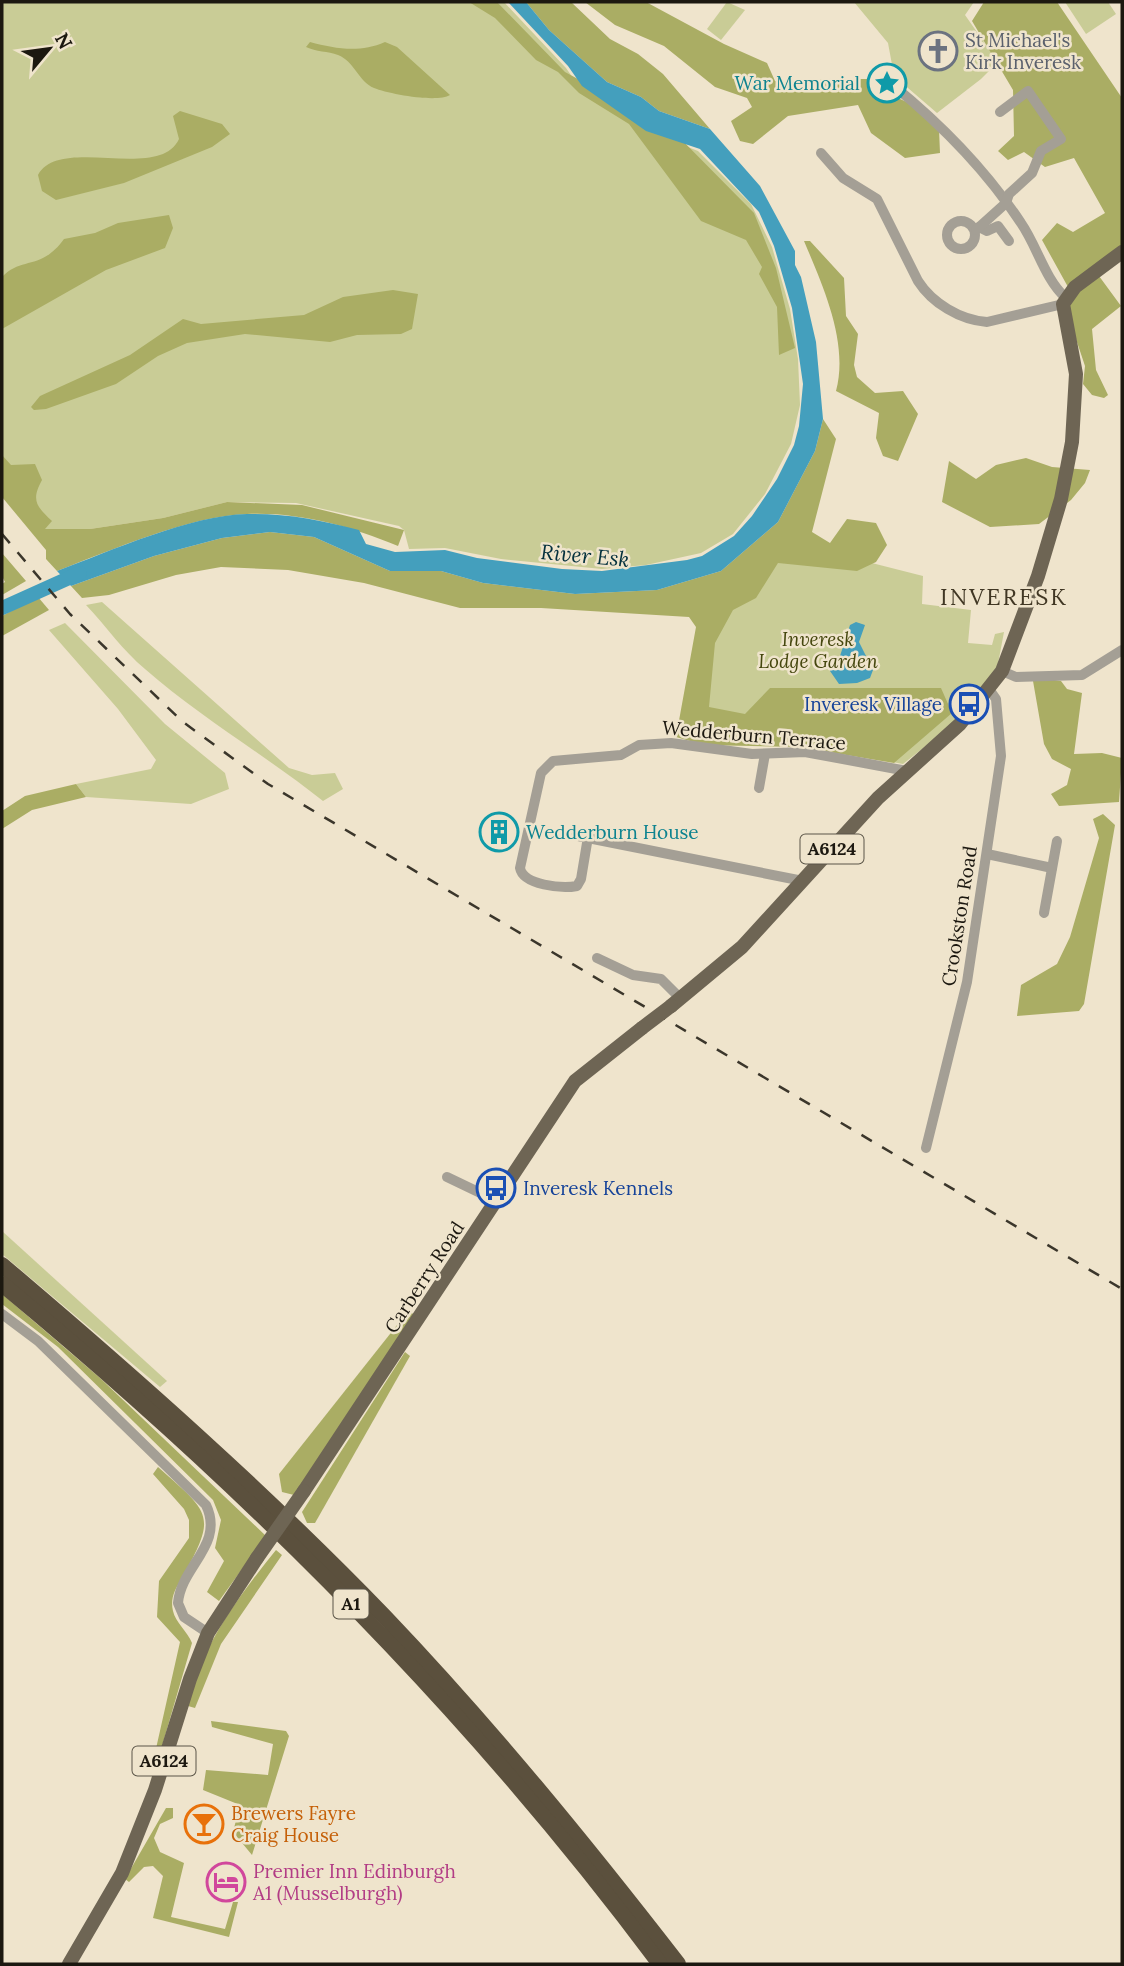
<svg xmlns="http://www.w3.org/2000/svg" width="1124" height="1966" font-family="Lora,serif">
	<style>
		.green { fill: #c9cc96 }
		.forest { fill: #aaad64 }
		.water { fill: #449fbd }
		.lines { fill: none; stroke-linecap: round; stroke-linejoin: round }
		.river { stroke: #449fbd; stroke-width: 14 }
		.minor { stroke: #a49f95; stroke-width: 10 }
		.major { stroke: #6e6554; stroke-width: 14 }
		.highway { stroke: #5b503d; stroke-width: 16 }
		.rail { stroke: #3b362b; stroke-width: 2.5; stroke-dasharray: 12 12; stroke-linecap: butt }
		.major-bridge { stroke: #6e6554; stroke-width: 14 }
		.labels { text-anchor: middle; stroke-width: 5; stroke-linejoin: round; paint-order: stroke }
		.shield { fill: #efe4cc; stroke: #5b5548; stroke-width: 2 }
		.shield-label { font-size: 18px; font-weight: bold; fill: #1c1810 }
		.worship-label { font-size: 19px; fill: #5b616d; stroke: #efe4cc; text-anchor: start }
		.culture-label { font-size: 19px; fill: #0d838f; stroke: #efe4cc; text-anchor: end }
		.park-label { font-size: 19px; font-style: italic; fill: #45470e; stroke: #efe4cc }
		.transit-label { font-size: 19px; fill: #164399; stroke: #efe4cc; text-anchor: end }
		.street-label { font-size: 19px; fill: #1c1810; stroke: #efe4cc }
		.food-label { font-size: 19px; fill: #c56008; stroke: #efe4cc; text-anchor: start }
		.hotel-label { font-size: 19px; fill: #b23c85; stroke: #efe4cc; text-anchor: start }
		.water-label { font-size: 21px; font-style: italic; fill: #04303d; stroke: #efe4cc }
		.quarter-label { font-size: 23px; letter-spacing: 2px; fill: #413724; stroke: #efe4cc }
	</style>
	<rect width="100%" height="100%" fill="#efe4cc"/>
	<!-- green -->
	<g class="green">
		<polygon points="2,2 504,2 566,68 580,88 680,144 698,151 751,204 772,247 790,309 798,359 800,405 791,444 765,494 733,534 701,553 646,565 602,569 501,559 445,548 409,549 404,530 399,526 296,503 227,502 163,518 90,529 45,529 2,482"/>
		<polygon points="727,2 745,10 721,40 707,29"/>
		<polygon points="854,2 974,2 965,15 998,62 981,79 937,113 901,82 893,70 888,43"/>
		<polygon points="1065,2 1108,2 1116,14 1086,34"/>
		<polygon points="770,557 860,560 923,576 922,604 971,610 968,643 992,645 995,634 1004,632 997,669 951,726 903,764 803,745 689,730 710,604"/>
		<path d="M102,602L289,768L312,775L335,773L343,789L323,801C265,755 201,718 145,669C123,651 106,626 86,605Z"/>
		<polygon points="65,623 165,724 225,773 229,789 191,804 86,797 76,784 151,769 156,760 118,709 49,630"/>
		<polygon points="2,1231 167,1381 160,1387 2,1254"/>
	</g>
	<!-- forest -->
	<g class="forest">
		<polygon points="469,2 497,2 565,72 672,130 754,213 776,268 795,348 779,355 777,307 759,274 762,267 746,240 701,221 629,124 579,93 558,72 536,60 495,18"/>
		<polygon points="526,2 571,2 610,39 638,54 663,74 710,129 659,111 641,97 607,82 549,30"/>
		<polygon points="585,2 646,2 724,44 767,63 775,81 796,88 823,79 875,79 887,93 911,104 939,129 940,153 905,158 871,133 858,105 788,116 753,144 740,141 731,121 752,107 747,98 715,87 664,46 615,25"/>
		<polygon points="984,2 1057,2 1122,98 1122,247 1068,287 1042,240 1057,223 1073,232 1105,213 1074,158 1045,167 1024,152 1008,160 998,151 1014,136 1013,90 972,21"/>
		<path d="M310,42C336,49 360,53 385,42L397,47L450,95C437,103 389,94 374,88C359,82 354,61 338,55C328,51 316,52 306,47Z"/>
		<path d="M180,111L222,124L230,134L212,147L124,183L56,200L42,191L38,175C60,135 159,182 179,139L173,116Z"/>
		<path d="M169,215L173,228L165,248L106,270L2,329V277C22,256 41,271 64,239L95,233L118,223Z"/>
		<path d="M804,241H810L844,278L846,316L858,334L854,365L857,377L875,393L903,391L918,414L898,461L883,456L876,438L879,413L836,391C849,343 823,286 804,241Z"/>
		<polygon points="1099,276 1121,306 1092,329 1096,370 1108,395 1104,398 1092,395 1083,384 1085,366 1069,318 1068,303 1072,295"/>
		<polygon points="393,290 418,294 412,329 401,334 357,335 330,342 245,334 187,343 158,356 116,384 46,409 34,410 31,407 40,396 130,355 183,319 201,324 304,315 343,297"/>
		<polygon points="823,419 836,439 812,532 830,543 847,519 876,523 887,545 876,562 857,571 778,563 756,598 733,610 715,643 709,707 745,714 770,688 941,688 952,713 894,763 799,747 704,745 676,737 696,627 689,617 541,608 460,608 364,583 288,570 221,567 176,575 109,595 82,598 71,586 154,556 222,538 270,532 314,537 390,571 441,571 483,583 575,594 657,590 721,571 778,522 815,451"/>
		<path d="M2,455L11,465L35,464L42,480C31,500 36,506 52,521L45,529H90L163,518L227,502L302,505L404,530L398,546C349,526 300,512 247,514C189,516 112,550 57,571L46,559V550L2,497Z"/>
		<polygon points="1026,458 1052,467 1090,470 1085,483 1071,500 1039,524 990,527 942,502 949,461 976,479 996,465"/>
		<polygon points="2,553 26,581 2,595 2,584 5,582 2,576"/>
		<polygon points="38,597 49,610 2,636 2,616"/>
		<polygon points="1048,679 1061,681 1067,689 1082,693 1074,754 1102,753 1122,758 1119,802 1059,806 1051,794 1067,785 1071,769 1052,759 1044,744 1033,681"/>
		<polygon points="76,784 86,797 32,810 2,829 2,811 25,796"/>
		<polygon points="1103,814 1115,825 1084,1004 1079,1011 1017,1016 1021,985 1057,964 1070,937 1099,838 1093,819"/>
		<polygon points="2,1294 100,1378 266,1536 219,1601 207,1592 224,1561 215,1548 221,1520 213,1500 58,1347 2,1304"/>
		<polygon points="409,1310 414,1315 294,1495 282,1492 279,1474"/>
		<polygon points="405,1352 410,1356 315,1523 307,1523 302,1512"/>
		<path d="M158,1467C212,1515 217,1515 181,1580C175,1589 170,1599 173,1611C175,1622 188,1632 192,1643L160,1753H155L180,1642L157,1617L159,1581L189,1538V1520L184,1509L153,1474Z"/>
		<path d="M276,1550L282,1555L221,1644L195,1708L188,1706C200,1647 239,1596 276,1550Z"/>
		<polygon points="211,1721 286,1731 289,1736 252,1855 233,1832 240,1805 203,1790 206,1770 268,1775 273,1744 212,1727"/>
		<polygon points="166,1808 173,1808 173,1818 160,1824 154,1838 160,1852 184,1863 171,1917 225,1929 233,1902 238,1902 229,1937 153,1918 163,1876 153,1866 144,1867 129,1882 125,1879"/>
	</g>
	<!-- water -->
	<g class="water">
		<path d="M508,2H526L549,30L607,82L641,97L659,111L710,129L760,186L795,251V265L801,277L816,342L823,419L815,451L778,522L721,571L657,590L575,594L483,583L441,571H390L314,537L270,532L222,538L154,556L71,586L57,571C111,551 190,515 247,514C285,513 322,520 359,530L366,544L395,552L445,550L477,558L562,569L602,571L687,560L702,556L734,536L752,516L777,479L794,445L799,426L803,384L792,308L774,246L759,212L700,149L646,131L582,86L568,66Z"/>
		<polygon points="856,622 865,625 859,642 873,670 870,678 857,683 839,684 830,671 840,656 850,625"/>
	</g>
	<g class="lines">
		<!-- river -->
		<polyline class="river" points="2,608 80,573"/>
		<!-- minor -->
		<g class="minor">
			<circle cx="887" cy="82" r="7"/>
			<path d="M894,86C943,126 986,170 1021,223C1037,246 1045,279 1065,297"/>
			<path d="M821,153L843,178L877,199L918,281C932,303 960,320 987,322L1063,304"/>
			<circle cx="961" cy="235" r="14"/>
			<polyline points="979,227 987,231 998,226 1009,241"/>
			<polyline points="976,230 1006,203 1009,194 1032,173 1041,151 1061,139 1028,91 1000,112"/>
			<polyline points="1002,671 1016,677 1082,675 1122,650"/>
			<polyline points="759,788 765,754"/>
			<polyline points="573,835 803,881"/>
			<path d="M588,837L581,879L577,886C562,889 523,885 520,868L541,773L553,761L621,755L639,745L671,743L752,754L805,752L907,771"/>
			<polyline points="987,854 1052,868"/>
			<polyline points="1044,913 1057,841"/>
			<polyline points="597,958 633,975 661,979 681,999"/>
			<polyline points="926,1148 967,982 1001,756 996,699 989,689"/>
			<polyline points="447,1177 495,1200"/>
			<path d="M2,1314L38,1341L206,1505C225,1545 181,1566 178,1603L184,1617L208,1633"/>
		</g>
		<!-- major -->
		<g class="major">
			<polyline points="671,1006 742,947 878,798 960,724 1002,671 1038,576 1061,499 1072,442 1076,374 1063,304 1075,287 1122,252"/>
			<polyline points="304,1491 575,1081 642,1028"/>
			<polyline points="69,1964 122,1873 155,1790 190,1679 208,1633 257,1558"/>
		</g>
		<!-- highway -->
		<g class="highway">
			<path d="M2,1265C134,1377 263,1491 384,1616C489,1726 585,1844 678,1964"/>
			<path d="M2,1284C245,1485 471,1710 660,1964"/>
		</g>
		<!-- rail -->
		<polyline class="rail" points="2,534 70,614 183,722 268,784 1122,1289"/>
		<!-- major-bridge -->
		<g class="major-bridge">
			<polyline points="642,1028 671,1006"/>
			<polyline points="257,1558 304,1491"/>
		</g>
	</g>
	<!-- icons -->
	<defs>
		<symbol id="church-ring" viewBox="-11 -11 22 22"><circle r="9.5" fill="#efe4cc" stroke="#6b7280" stroke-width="1.5"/><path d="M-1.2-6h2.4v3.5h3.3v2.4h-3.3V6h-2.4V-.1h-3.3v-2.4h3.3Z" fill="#6b7280"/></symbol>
		<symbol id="sight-ring" viewBox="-11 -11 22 22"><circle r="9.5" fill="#efe4cc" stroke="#0f9aa8" stroke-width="1.5"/><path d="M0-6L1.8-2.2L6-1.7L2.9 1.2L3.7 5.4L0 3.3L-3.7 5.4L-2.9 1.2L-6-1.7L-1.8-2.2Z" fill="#0f9aa8"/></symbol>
		<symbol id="bus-ring" viewBox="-11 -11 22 22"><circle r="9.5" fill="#efe4cc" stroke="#1a4fb4" stroke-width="1.5"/><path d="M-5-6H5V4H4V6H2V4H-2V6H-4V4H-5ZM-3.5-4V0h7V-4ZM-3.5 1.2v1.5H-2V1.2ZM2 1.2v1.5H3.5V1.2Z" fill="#1a4fb4"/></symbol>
		<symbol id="building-ring" viewBox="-11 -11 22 22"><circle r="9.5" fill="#efe4cc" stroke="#0f9aa8" stroke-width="1.5"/><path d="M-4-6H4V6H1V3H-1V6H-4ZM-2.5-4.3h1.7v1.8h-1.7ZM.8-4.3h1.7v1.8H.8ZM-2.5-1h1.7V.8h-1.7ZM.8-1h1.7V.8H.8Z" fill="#0f9aa8"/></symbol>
		<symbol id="bar-ring" viewBox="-11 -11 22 22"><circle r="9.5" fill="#efe4cc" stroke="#e8710a" stroke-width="1.5"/><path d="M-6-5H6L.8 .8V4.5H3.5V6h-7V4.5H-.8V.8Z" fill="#e8710a"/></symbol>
		<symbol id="hotel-ring" viewBox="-11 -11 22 22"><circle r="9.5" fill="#efe4cc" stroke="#d1479c" stroke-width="1.5"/><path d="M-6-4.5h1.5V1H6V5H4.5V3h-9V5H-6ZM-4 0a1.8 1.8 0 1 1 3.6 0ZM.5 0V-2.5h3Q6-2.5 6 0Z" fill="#d1479c"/></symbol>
	</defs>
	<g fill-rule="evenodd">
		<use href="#church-ring" x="916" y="29" width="44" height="44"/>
		<use href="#sight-ring" x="865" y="61" width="44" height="44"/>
		<use href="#bus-ring" x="947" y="682" width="44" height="44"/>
		<use href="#building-ring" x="477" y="810" width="44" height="44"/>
		<use href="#bus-ring" x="474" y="1166" width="44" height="44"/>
		<use href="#bar-ring" x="182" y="1802" width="44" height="44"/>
		<use href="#hotel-ring" x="204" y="1860" width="44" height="44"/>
	</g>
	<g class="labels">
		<!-- shield labels -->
		<g class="shield">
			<rect x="800.5" y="834.5" width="63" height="29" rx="5"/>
			<rect x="333.5" y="1589.5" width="35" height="29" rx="5"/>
			<rect x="132.5" y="1746.5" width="63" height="29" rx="5"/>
		</g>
		<g class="shield-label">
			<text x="832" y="855">A6124</text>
			<text x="351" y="1610">A1</text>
			<text x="164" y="1767">A6124</text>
		</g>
		<!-- worship labels -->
		<g class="worship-label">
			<text x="965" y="47">St Michael's<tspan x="965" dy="22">Kirk Inveresk</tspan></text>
		</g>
		<!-- culture labels -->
		<g class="culture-label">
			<text x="860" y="90">War Memorial</text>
			<text x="526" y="839" text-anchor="start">Wedderburn House</text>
		</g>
		<!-- park labels -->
		<g class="park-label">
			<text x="818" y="646">Inveresk<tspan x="818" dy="22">Lodge Garden</tspan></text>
		</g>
		<!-- transit labels -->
		<g class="transit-label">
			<text x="942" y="711">Inveresk Village</text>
			<text x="523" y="1195" text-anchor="start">Inveresk Kennels</text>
		</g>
		<!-- street labels -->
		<g class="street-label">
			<text transform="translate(754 735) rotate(5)" y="7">Wedderburn Terrace</text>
			<text transform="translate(959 916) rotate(-81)" y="7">Crookston Road</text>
			<text transform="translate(424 1277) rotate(-57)" y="7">Carberry Road</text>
		</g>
		<!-- food labels -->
		<g class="food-label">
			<text x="231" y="1820">Brewers Fayre<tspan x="231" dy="22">Craig House</tspan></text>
		</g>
		<!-- hotel labels -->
		<g class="hotel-label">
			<text x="253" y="1878">Premier Inn Edinburgh<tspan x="253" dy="22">A1 (Musselburgh)</tspan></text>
		</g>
		<!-- water labels -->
		<g class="water-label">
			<text transform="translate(585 556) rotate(5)" y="7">River Esk</text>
		</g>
		<!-- quarter labels -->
		<g class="quarter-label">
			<text x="1004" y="605">INVERESK</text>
		</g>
	</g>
	<!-- border -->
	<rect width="1124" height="1966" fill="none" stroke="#1c1810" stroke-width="7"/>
	<!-- north arrow -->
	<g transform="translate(49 49) rotate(61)" stroke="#efe4cc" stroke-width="5" paint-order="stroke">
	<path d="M0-5L12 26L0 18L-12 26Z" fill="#1c1810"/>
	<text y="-10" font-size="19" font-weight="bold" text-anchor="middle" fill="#1c1810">N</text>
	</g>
</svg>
